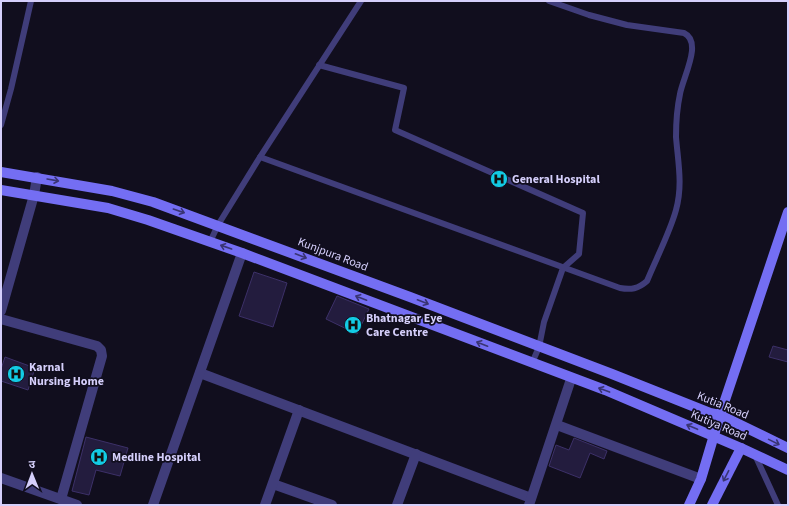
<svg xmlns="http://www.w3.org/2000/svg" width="789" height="506" font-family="'Source Sans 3','Noto Sans Devanagari',sans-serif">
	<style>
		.building { fill: #231c3e; stroke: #3c3068 }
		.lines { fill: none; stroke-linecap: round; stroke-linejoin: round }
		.lane { stroke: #403d7a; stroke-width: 6 }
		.street { stroke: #403d7a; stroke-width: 10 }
		.secondary { stroke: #746ef3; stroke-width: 10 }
		.oneway { stroke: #393473 }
		.labels { text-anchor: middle; stroke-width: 3.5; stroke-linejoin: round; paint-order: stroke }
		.poi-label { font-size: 12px; font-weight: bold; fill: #d5cffb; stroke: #110e1e; text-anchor: start }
		.street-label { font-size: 12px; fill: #d5cffb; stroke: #110e1e }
	</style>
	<rect width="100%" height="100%" fill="#110e1e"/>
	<!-- building -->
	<g class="building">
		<polygon points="254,272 287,283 273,327 239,316"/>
		<polygon points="337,296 369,309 357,334 326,319"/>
		<polygon points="773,346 788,350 788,362 769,357"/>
		<polygon points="5,357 35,368 28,390 1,381 1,369"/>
		<polygon points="86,437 128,448 120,476 96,470 89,495 72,491"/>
		<polygon points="574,438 607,451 604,459 590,453 580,478 549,466 556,445 569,450"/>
	</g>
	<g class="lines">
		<!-- lane -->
		<g class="lane">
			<polyline points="319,65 404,88 395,130 583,213 579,254 563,268 544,322 539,347 532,363"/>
			<polyline points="1,125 11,89 31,1"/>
			<path d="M260,157L620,288C631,290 638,289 647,281C656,259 670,232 676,210C683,185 678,162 676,137C676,123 677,108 680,94C683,77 703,42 684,33L627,25L589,15L549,1"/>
			<polyline points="210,242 218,225 260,157 361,1"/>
			<polyline points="755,455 778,505"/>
		</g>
		<!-- street -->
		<g class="street">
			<polyline points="1,311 34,195 37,177"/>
			<polyline points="1,319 97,346 101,350 102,356 61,499"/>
			<polyline points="200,373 531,498"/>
			<polyline points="557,425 701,479"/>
			<polyline points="1,478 77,505"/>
			<polyline points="273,484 332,505"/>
			<polyline points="153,505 242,253"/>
			<polyline points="265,505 299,410"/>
			<polyline points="397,505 416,454"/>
			<polyline points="529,505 571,379"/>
		</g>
		<!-- secondary -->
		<g class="secondary">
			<polyline points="1,172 112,191 153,202 410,297 612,374 710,413 720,415 788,448"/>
			<polyline points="1,190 108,208 148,220 242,253 605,390 741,448 788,470"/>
			<polyline points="689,505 701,479 720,415 788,212"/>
			<polyline points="712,505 741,448"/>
		</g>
	</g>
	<!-- one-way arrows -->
	<defs><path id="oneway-shaft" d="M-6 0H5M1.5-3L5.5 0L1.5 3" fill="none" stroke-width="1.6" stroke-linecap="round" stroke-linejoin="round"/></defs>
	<g class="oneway">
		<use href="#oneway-shaft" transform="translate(53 180) rotate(10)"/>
		<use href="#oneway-shaft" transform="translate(179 211) rotate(19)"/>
		<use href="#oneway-shaft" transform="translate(226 247) rotate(-161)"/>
		<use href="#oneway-shaft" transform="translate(301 256) rotate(21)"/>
		<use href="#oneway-shaft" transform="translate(361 298) rotate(-159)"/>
		<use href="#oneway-shaft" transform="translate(423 302) rotate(21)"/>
		<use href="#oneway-shaft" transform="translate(482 344) rotate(-159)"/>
		<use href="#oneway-shaft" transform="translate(604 390) rotate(-160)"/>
		<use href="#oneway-shaft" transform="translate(692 427) rotate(-157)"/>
		<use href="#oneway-shaft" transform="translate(774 442) rotate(26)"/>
		<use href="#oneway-shaft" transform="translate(726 476) rotate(117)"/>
	</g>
	<!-- icons -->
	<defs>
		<symbol id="hospital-disc" viewBox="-11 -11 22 22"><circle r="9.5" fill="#13cbe4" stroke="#110e1e"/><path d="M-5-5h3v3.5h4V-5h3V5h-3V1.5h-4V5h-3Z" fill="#111"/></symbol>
	</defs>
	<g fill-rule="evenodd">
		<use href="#hospital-disc" x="489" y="169" width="20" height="20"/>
		<use href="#hospital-disc" x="343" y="315" width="20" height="20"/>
		<use href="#hospital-disc" x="6" y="364" width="20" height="20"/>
		<use href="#hospital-disc" x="89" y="447" width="20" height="20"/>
	</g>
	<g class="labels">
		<!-- poi labels -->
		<g class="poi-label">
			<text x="512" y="183">General Hospital</text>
			<text x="366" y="322">Bhatnagar Eye<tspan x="366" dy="14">Care Centre</tspan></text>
			<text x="29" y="371">Karnal<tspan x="29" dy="14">Nursing Home</tspan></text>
			<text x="112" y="461">Medline Hospital</text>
		</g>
		<!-- street labels -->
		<g class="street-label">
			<text transform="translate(333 254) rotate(21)" y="4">Kunjpura Road</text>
			<text transform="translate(723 405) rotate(22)" y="4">Kutia Road</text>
			<text transform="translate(719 425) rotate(23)" y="4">Kutiya Road</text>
		</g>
	</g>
	<!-- border -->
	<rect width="789" height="506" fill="none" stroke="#d5cffb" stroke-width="4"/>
	<!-- north arrow -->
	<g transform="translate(32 474) rotate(359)" stroke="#110e1e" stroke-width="3" paint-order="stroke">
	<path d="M0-3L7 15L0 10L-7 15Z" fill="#d5cffb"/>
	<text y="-6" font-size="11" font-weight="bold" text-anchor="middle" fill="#d5cffb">उ</text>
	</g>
</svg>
